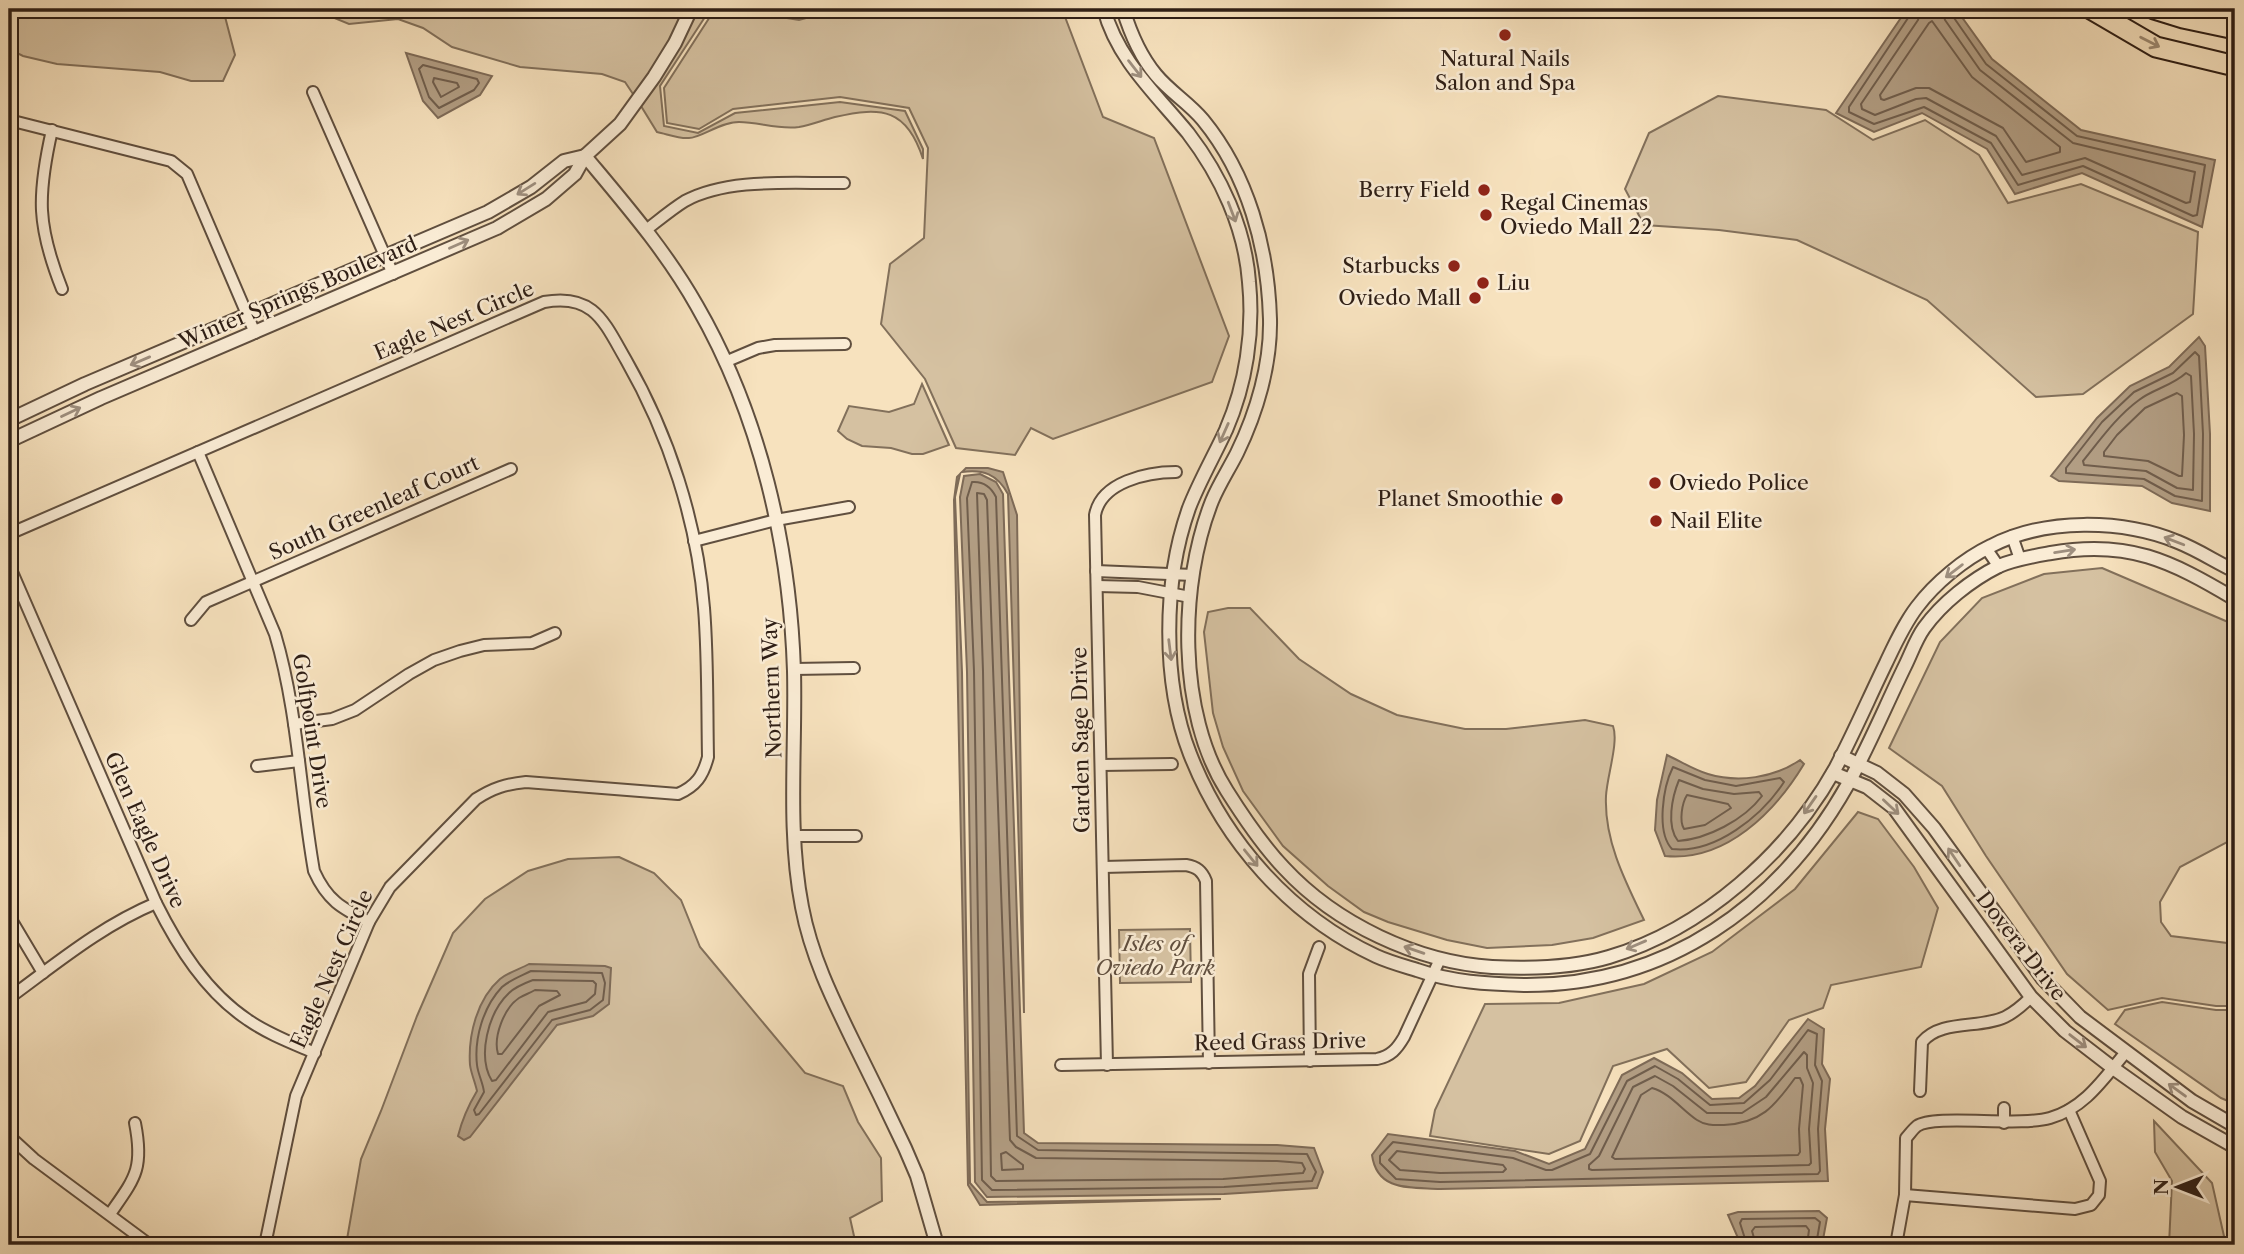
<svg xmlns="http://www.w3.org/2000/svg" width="2244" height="1254" font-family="'Libre Caslon Text',serif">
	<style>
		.green { fill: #d5c1a1; stroke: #82705b; stroke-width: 2 }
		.water { fill: #b39f85; stroke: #7e6b58; stroke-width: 2 }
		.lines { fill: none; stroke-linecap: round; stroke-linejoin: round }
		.shore { stroke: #705e4d; stroke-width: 2 }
		.minor-casing { stroke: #604f3f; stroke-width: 14 }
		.tertiary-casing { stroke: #604f3f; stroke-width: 16 }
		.motorway-casing { stroke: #2e1e15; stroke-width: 23 }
		.minor { stroke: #faecd5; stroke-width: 10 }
		.tertiary { stroke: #faecd5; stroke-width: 12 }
		.motorway { stroke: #f7e2be; stroke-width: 19 }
		.oneway { stroke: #9d8a72 }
		.oneway2 { stroke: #9e8f7f }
		.poi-dot { fill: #8f2418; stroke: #faecd5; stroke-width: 2.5 }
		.labels { text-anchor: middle; stroke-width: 5; stroke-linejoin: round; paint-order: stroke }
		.poi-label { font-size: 21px; fill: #2e1e15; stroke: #faecd5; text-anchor: end }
		.street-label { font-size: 21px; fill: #2e1e15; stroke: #faecd5 }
		.park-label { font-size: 21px; font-style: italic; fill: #604f3f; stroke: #faecd5 }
	</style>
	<rect width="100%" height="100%" fill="#f7e2be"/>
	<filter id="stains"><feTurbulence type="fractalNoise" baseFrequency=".00286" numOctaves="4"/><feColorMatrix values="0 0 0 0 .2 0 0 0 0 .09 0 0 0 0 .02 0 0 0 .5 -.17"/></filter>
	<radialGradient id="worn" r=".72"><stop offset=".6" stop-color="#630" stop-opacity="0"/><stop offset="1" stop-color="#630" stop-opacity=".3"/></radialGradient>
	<!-- green -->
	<g class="green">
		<polygon points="9,9 223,9 235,55 223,81 191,81 160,72 57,64 23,56 9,49"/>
		<polygon points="317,9 678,9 685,11 670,41 635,97 625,82 602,74 520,67 452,47 423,28 398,19 349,24 322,13"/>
		<polygon points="715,9 731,9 799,20 839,9 1062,9 1103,117 1154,138 1229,336 1212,382 1053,439 1031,428 1015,455 956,448 925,379 881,324 890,264 924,238 928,148 909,108 840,97 733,109 699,129 667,123 664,88"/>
		<path d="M695,15L705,17L660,86L664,126L698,133L735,113L840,102L905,111L923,149V159C907,109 882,106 835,117C823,120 811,125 799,127C778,130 759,122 739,122C720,122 701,138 689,138C679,139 667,134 657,132L641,106L657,84Z"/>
		<polygon points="1718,96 1826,110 1873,140 1925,120 1979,155 2008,203 2081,184 2198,232 2193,314 2083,394 2036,397 1927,300 1797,240 1719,230 1644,225 1625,189 1649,133"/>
		<polygon points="922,384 949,445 923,454 912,454 891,448 862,446 847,439 838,431 849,406 889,412 914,404"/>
		<polygon points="2102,568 2235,625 2235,838 2180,867 2160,902 2161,922 2171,936 2235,944 2235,1006 2216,1006 2162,998 2108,1010 2067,974 1986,856 1942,786 1889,748 1940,642 1982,598 2044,574"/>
		<path d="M1228,608H1250L1299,659L1351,694L1397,715L1465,729H1506L1585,720L1613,726C1619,742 1607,776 1606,796C1604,840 1625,881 1644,920L1593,938L1552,945L1487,948L1447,940L1388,922L1364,912L1328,886L1283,846L1243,791L1223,747L1213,713L1204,632L1208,612Z"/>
		<polygon points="1858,812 1878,819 1914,867 1938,908 1921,967 1831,985 1823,1008 1789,1020 1746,1082 1709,1088 1667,1049 1613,1066 1580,1141 1549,1154 1430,1136 1435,1110 1485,1004 1559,1003 1644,984 1712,952 1795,889"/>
		<polygon points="619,857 654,873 681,900 700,947 805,1073 843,1086 858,1122 881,1158 882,1201 850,1218 856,1245 346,1245 361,1159 381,1111 417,1016 453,933 485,899 528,871 568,859"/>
		<polygon points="1190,929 1191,982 1120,983 1119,930"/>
		<polygon points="2162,1002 2216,1010 2235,1010 2235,1104 2221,1098 2115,1024 2125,1010"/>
		<polygon points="2154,1121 2212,1183 2226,1245 2169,1245 2172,1181 2155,1152"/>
	</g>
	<!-- water -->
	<g class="water">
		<polygon points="1907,9 1956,9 1992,59 2081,130 2215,160 2202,227 2082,173 2015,194 1987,149 1922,113 1874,132 1836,113"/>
		<polygon points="406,53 492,76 480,95 438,118 423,101"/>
		<polygon points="2199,337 2205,346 2210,434 2210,511 2172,503 2142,486 2059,481 2051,476 2097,418 2130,386 2169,367"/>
		<path d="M966,468H988L1003,472L1017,515L1024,1013L1008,494C997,474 983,469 962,472Z"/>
		<polygon points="960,474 955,497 962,672 970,1183 987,1202 1221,1199 980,1205 968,1185 954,500 957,477"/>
		<polygon points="980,474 996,482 1003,494 1024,1133 1038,1143 1277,1145 1314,1148 1323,1172 1317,1188 1224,1194 987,1197 975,1182 967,672 960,497 964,476"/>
		<path d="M1667,755C1680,761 1694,770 1708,774C1738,783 1774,778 1800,760L1804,764C1775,812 1726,862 1665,856L1655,830L1657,800Z"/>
		<path d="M529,964L605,966L611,968L609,1004L593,1016L557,1025L470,1137L464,1140L458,1136C462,1120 468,1106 477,1091C475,1082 471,1073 470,1065C468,1035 477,999 500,979C509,972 520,969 529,964Z"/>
		<path d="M1808,1019L1824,1029L1822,1064L1830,1079L1825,1129L1828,1181L1440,1189C1411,1187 1377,1192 1372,1155L1388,1134L1515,1151L1549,1164L1585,1149L1622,1075L1654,1058L1682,1073L1712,1099L1739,1098L1755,1086Z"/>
		<polygon points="1819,1211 1827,1218 1822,1245 1741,1245 1728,1215 1738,1212"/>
	</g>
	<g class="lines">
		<!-- shore -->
		<g class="shore">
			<polyline points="1912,9 1910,15 1849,107 1849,112 1874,124 1924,107 1991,143 2018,185 2083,166 2193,216 2197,215 2205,165 2077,136 1986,64 1952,15 1951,9"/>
			<polyline points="1921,9 1918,20 1861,104 1862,109 1875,115 1916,99 1926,98 1996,136 2022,175 2085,158 2186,203 2190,202 2195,172 2073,143 1980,70 1945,20 1942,9"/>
			<polygon points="1932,21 1972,77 2060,147 2060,152 2026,162 2003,128 1929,88 1916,88 1884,100 1881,99 1880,95 1929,23"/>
			<polygon points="423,65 477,79 479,83 474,90 439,108 429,97 419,69"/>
			<polygon points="434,78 457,83 459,87 441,97 433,82"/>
			<polygon points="2195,352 2199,356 2203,434 2202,501 2175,496 2144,479 2066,473 2066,468 2102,422 2134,392 2173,373"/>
			<path d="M2186,373L2191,376L2194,434L2193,490L2177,488L2146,471L2084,465L2083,461C2100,440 2117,416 2139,400C2153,389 2172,386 2186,373Z"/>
			<polygon points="2177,393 2182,396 2184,435 2182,476 2179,476 2148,461 2104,456 2104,452 2117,435 2145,408"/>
			<path d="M972,482C983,481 991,487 996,497L1017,1136L1038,1150L1307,1154L1316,1172L1312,1181L1224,1187L992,1190L982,1180L974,671L967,498Z"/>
			<polygon points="977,493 984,494 987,500 1010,1140 1016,1147 1036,1158 1277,1161 1302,1163 1305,1169 1303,1173 1223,1179 996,1181 991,1176 983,671"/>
			<path d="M1673,767L1705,780L1736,786L1780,778L1784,782C1762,816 1715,854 1672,849C1656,832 1663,787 1673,767Z"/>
			<path d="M1679,780L1703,789L1734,794L1759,792L1762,796C1744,820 1707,839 1678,841C1666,826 1672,797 1679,780Z"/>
			<path d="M1687,795L1728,804L1731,808L1705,825L1684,829C1679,821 1682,803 1687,795Z"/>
			<path d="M531,971L602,973L605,983L603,1000L590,1010L552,1020L479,1114L476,1115L474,1110L484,1092C483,1083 478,1074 477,1065C474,1039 483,1007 502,987C510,980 521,976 531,971Z"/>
			<path d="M533,980L593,981L596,984L595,994L586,1002L548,1012L496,1080L492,1081C477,1056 488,1013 509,993C515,987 525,983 533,980Z"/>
			<path d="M535,990L557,991L560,995L539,1006L502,1054H498C493,1037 504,1008 519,998C524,995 530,993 535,990Z"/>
			<polygon points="1808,1030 1817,1034 1815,1065 1822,1081 1818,1129 1820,1171 1818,1174 1440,1182 1396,1179 1380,1163 1380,1156 1393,1142 1513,1158 1546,1170 1552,1170 1590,1154 1627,1081 1655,1066 1678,1079 1710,1105 1744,1103 1770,1080"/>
			<polygon points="1804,1052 1807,1055 1807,1068 1813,1083 1809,1129 1811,1163 1809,1165 1592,1170 1589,1169 1589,1165 1599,1156 1633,1087 1655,1076 1673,1086 1707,1113 1742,1113 1766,1097"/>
			<path d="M1795,1078H1800L1803,1085L1799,1129L1800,1152L1798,1155L1615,1159L1612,1157L1641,1095L1652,1088C1670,1093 1682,1110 1697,1120C1706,1126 1715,1125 1724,1125C1761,1123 1774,1107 1795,1078Z"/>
			<polygon points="1397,1151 1503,1165 1506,1169 1503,1172 1440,1173 1400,1170 1389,1160"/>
			<polygon points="1006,1152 1023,1165 1023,1169 1002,1170 1001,1154"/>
			<polyline points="1747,1245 1740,1223 1742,1219 1815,1218 1820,1222 1816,1245"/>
			<polyline points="1756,1245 1752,1231 1755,1227 1806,1226 1809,1230 1807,1245"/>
		</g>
		<defs>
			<g id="minor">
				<polyline points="313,92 393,274"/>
				<polyline points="9,120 171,161 187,174 255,333"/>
				<path d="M52,130C37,196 37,226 62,289"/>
				<path d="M646,230C659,220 672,209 685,201C729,177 795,184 844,183"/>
				<polyline points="725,362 758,348 775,345 845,344"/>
				<path d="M198,452L275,634C298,711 300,792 314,871C327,900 341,908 369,922"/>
				<path d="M9,534L544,302C594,293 604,322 626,360C669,435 697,521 704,608C708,657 707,707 708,757C703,776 696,786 678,794L526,782C506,784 493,788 476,799L390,887L369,922L296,1096L265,1245"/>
				<polyline points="2012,536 2020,559"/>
				<polyline points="694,541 776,520 849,507"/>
				<polyline points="1986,548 1999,567"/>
				<path d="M9,565L156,903C178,947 206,992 248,1020C268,1034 292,1043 315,1053"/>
				<polyline points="1096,571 1193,575"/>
				<polyline points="1097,586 1138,587 1190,597"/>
				<polyline points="191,620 206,602 511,469"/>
				<polyline points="794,669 854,668"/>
				<polyline points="294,724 332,719 355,710 409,674 434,660 460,651 484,645 532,643 555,633"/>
				<polyline points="1101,765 1172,764"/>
				<polyline points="257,766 299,761"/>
				<polyline points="795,836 856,836"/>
				<path d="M1103,867L1186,865C1197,867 1202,871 1206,881L1209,1063"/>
				<polyline points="9,916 43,973"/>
				<path d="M9,998C57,963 101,926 156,903"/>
				<polyline points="1310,1061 1309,974 1319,947"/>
				<path d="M1061,1065L1377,1059C1391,1056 1397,1049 1404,1037L1440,959"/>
				<path d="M1107,1065L1095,515C1101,482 1147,472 1176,472"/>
				<path d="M1920,1091L1922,1042C1941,1019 1980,1029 2005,1017C2015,1012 2023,1005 2031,997"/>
				<polyline points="2004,1108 2004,1123"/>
				<polyline points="9,1136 34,1159 150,1245"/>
				<polyline points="1905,1195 2075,1209 2091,1205 2099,1195 2100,1181 2069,1110"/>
				<path d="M110,1214C135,1178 144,1169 135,1123"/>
				<path d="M1896,1245L1905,1195L1906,1138C1909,1135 1913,1129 1917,1126C1935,1114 2019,1127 2050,1118C2085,1108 2104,1078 2126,1052"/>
			</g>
			<g id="tertiary">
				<path d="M1104,9C1117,59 1156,94 1188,133C1221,176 1245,228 1249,282C1254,332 1246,384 1226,430C1214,456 1199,482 1189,508C1163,581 1162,682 1190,754C1224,841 1290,916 1376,956C1389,962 1404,966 1417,970C1451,982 1488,984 1524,985C1667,986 1780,905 1848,784C1869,746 1886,705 1905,666C1911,654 1916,639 1924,628C1942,603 1971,580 1999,566C2015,559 2034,556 2051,553C2128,539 2171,561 2235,599"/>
				<path d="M1123,9C1130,32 1140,56 1156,75C1170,92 1189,103 1203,120C1248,175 1268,248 1270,319C1271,364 1257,412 1237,453C1229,469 1219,484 1212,501C1179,584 1177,713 1227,791C1244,818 1262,845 1284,868C1336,924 1417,962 1492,967C1531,969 1572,968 1609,957C1703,929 1788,853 1835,769C1853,735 1869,698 1886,663C1895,644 1904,624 1917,607C1935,583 1964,559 1991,546C2045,518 2122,519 2178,542C2198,550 2216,562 2235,571"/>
				<path d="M585,156C625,204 666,251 697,306C760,415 790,546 794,671C796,749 787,830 802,907C811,955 832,998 853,1041C871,1077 888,1112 905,1148L917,1176L937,1245"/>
				<polyline points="9,420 85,384 488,212 531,187 564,161 585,156"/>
				<polyline points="9,441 101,398 497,228 546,199 575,174 585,156 620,124 654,77 675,43 691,9"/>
				<polyline points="1841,756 1877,773 1904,794 1934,828 2043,979 2080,1017 2192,1101 2235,1126"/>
				<polyline points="1833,773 1867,787 1894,808 2031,997 2065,1031 2113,1068 2182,1117 2235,1147"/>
			</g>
			<g id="motorway">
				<polyline points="2091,9 2156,47 2235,66"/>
				<polyline points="2154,9 2183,18 2235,29"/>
			</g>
		</defs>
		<!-- minor casing -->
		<use href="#minor" class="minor-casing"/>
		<!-- tertiary casing -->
		<use href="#tertiary" class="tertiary-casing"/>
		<!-- motorway casing -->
		<use href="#motorway" class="motorway-casing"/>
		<!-- minor -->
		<use href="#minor" class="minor"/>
		<!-- tertiary -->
		<use href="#tertiary" class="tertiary"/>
		<!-- motorway -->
		<use href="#motorway" class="motorway"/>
	</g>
	<!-- one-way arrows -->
	<defs><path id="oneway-shaft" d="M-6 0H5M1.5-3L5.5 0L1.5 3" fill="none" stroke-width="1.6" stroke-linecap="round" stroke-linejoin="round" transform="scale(1.75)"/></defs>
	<use class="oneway" href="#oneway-shaft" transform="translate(2150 42) rotate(27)"/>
	<g class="oneway2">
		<use href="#oneway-shaft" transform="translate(1135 69) rotate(52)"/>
		<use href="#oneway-shaft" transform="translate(526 189) rotate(148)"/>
		<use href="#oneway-shaft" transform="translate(1232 212) rotate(69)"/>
		<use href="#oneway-shaft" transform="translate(459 244) rotate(-24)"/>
		<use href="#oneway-shaft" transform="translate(140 361) rotate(157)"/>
		<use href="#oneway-shaft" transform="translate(71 412) rotate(-25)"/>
		<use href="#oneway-shaft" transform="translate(1224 433) rotate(114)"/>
		<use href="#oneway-shaft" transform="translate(2174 541) rotate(-159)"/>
		<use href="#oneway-shaft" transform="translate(2065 551) rotate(-9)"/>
		<use href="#oneway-shaft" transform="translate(1954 571) rotate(143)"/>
		<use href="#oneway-shaft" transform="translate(1170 650) rotate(83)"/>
		<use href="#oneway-shaft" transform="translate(1810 805) rotate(125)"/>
		<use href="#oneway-shaft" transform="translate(1891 807) rotate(43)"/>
		<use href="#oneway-shaft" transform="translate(1954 857) rotate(-124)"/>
		<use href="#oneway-shaft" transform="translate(1251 858) rotate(51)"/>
		<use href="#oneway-shaft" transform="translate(1636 945) rotate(157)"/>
		<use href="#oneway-shaft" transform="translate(1414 950) rotate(-161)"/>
		<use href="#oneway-shaft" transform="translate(2078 1041) rotate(38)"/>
		<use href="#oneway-shaft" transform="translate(2177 1090) rotate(-144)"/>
	</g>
	<!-- markers -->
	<g class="poi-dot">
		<circle cx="1505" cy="35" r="7"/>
		<circle cx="1484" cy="190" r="7"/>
		<circle cx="1486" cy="215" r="7"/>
		<circle cx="1454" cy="266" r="7"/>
		<circle cx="1483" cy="283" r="7"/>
		<circle cx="1475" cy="298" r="7"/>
		<circle cx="1655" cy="483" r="7"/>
		<circle cx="1557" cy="499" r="7"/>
		<circle cx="1656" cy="521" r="7"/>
	</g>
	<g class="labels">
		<!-- poi labels -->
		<g class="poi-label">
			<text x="1505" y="66" text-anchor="middle">Natural Nails<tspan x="1505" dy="24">Salon and Spa</tspan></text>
			<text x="1470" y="197">Berry Field</text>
			<text x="1500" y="210" text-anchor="start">Regal Cinemas<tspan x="1500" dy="24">Oviedo Mall 22</tspan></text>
			<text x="1440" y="273">Starbucks</text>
			<text x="1497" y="290" text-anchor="start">Liu</text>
			<text x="1461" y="305">Oviedo Mall</text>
			<text x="1669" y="490" text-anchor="start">Oviedo Police</text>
			<text x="1543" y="506">Planet Smoothie</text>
			<text x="1670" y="528" text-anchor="start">Nail Elite</text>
		</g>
		<!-- street labels -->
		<g class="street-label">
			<text transform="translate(298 293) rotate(-23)" y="7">Winter Springs Boulevard</text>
			<text transform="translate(454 321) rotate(-23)" y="7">Eagle Nest Circle</text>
			<text transform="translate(374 508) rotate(-24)" y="7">South Greenleaf Court</text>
			<text transform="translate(772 688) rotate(-92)" y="7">Northern Way</text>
			<text transform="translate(312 731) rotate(81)" y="7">Golfpoint Drive</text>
			<text transform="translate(1081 740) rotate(-91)" y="7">Garden Sage Drive</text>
			<text transform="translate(145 830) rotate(66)" y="7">Glen Eagle Drive</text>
			<text transform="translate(2021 946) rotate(52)" y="7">Dovera Drive</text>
			<text transform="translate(332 969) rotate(-66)" y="7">Eagle Nest Circle</text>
			<text transform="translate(1280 1042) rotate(-1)" y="7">Reed Grass Drive</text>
		</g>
		<!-- park labels -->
		<g class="park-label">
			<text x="1155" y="951">Isles of<tspan x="1155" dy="24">Oviedo Park</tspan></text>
		</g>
	</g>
	<!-- margin -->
	<rect width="2244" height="1254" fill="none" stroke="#f7e2be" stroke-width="35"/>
	<rect x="10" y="10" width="2223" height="1233" fill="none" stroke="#2e1e15" stroke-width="3.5"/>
	<rect x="18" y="18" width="2209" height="1219" fill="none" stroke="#2e1e15" stroke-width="2"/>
	<!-- north arrow -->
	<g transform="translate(2178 1187) rotate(270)" stroke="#faecd5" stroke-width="5" paint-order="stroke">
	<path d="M0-5L12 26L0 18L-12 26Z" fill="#2e1e15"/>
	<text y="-10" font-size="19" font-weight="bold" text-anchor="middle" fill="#2e1e15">N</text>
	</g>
	<rect width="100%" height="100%" filter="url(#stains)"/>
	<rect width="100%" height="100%" fill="url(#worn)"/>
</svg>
